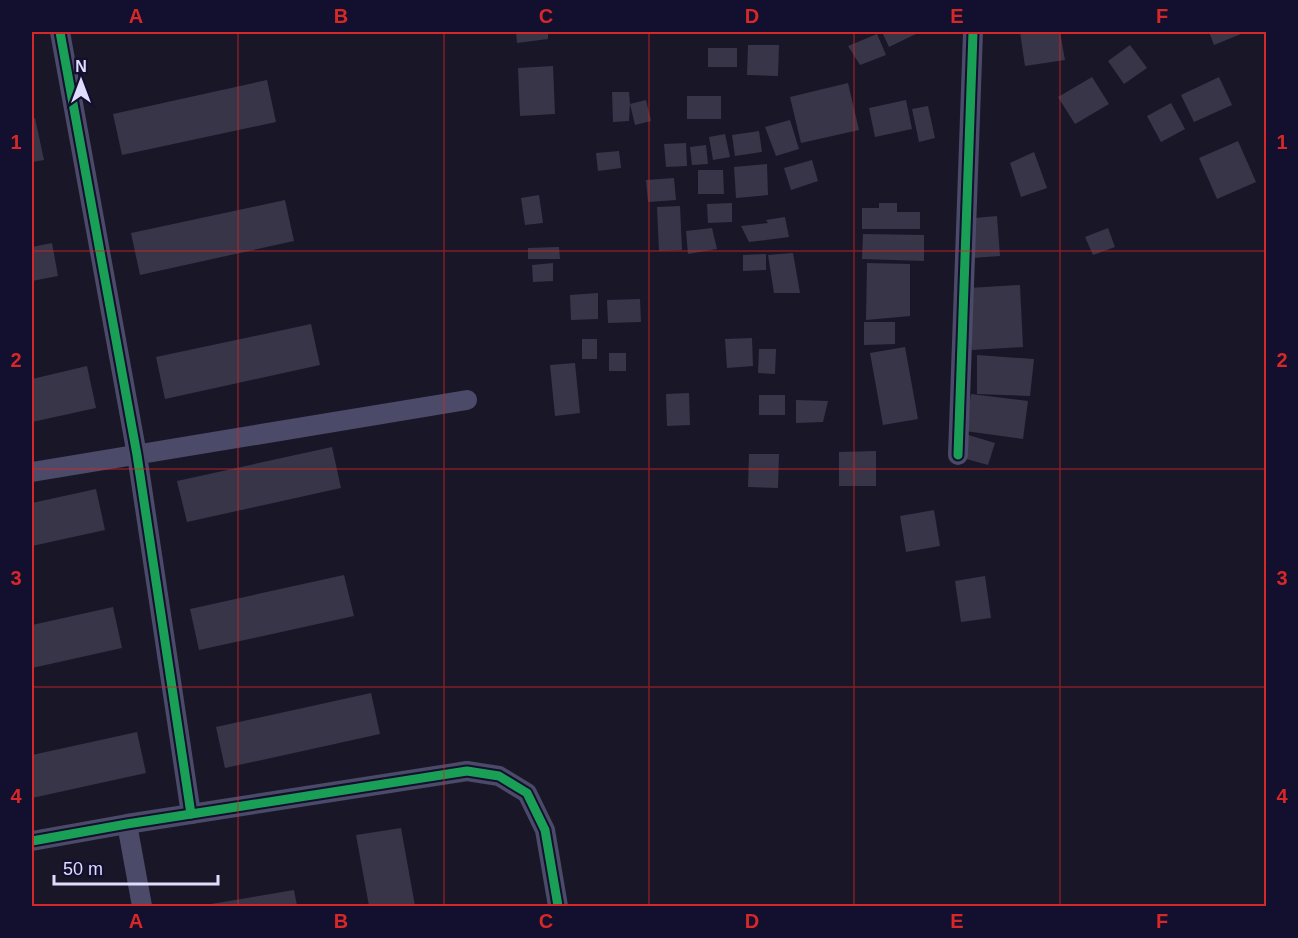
<svg xmlns="http://www.w3.org/2000/svg" width="1298" height="938" font-family="Arial,sans-serif">
	<style>
		.building { fill: #383548 }
		.lines { fill: none; stroke-linecap: round; stroke-linejoin: round }
		.minor { stroke: #4b4a68; stroke-width: 20 }
		.cycleway-casing { stroke: #130f2e; stroke-width: 13 }
		.cycleway { stroke: #1a9f57; stroke-width: 9 }
		.grid { fill: none; stroke: #d62828; stroke-width: 1.5; stroke-opacity: 0.55 }
		.neatline { fill: none; stroke: #d62828; stroke-width: 2 }
		.grid-label { font-size: 20px; text-anchor: middle; font-weight: bold; fill: #d62828 }
	</style>
	<rect width="100%" height="100%" fill="#181627"/>
	<!-- building -->
	<g class="building">
		<polygon points="516,32 548,32 548,39 517,43"/>
		<polygon points="882,32 920,32 889,47"/>
		<polygon points="1020,32 1060,32 1065,60 1025,66"/>
		<polygon points="1209,32 1240,32 1241,34 1214,45"/>
		<polygon points="877,34 886,55 860,65 848,46"/>
		<polygon points="748,45 779,45 778,76 747,75"/>
		<polygon points="1130,45 1147,68 1124,84 1108,61"/>
		<rect x="708" y="48" width="29" height="19"/>
		<polygon points="553,66 555,114 520,116 518,68"/>
		<polygon points="1092,77 1109,104 1075,124 1058,97"/>
		<polygon points="1219,77 1232,105 1194,122 1181,95"/>
		<polygon points="267,80 276,122 122,155 113,114"/>
		<polygon points="848,83 859,130 801,143 790,97"/>
		<polygon points="612,92 629,92 630,104 629,121 613,122"/>
		<rect x="687" y="96" width="34" height="23"/>
		<polygon points="646,100 651,121 635,125 630,104"/>
		<polygon points="906,100 912,129 875,137 869,108"/>
		<polygon points="1171,103 1185,129 1161,142 1147,116"/>
		<polygon points="928,106 935,138 919,142 912,109"/>
		<polygon points="35,118 44,160 32,162 32,119"/>
		<polygon points="790,120 799,149 776,156 765,127"/>
		<polygon points="759,131 762,152 735,156 732,135"/>
		<polygon points="725,134 730,157 713,160 709,137"/>
		<polygon points="1238,141 1256,182 1217,199 1199,158"/>
		<polygon points="686,143 687,166 666,167 664,144"/>
		<polygon points="706,145 708,164 692,165 690,147"/>
		<polygon points="619,151 621,168 598,171 596,153"/>
		<polygon points="1034,152 1047,188 1021,197 1010,163"/>
		<polygon points="812,160 818,181 791,190 784,168"/>
		<polygon points="767,164 768,195 736,198 734,167"/>
		<polygon points="698,170 723,170 724,194 698,194"/>
		<polygon points="674,178 676,200 648,202 646,180"/>
		<polygon points="539,195 543,223 525,225 521,198"/>
		<polygon points="285,200 294,241 140,275 131,233"/>
		<polygon points="732,203 732,222 708,223 707,204"/>
		<polygon points="879,203 897,203 897,212 920,212 920,229 862,229 862,208 879,208"/>
		<polygon points="680,206 682,250 659,251 657,207"/>
		<polygon points="997,216 1000,256 972,258 974,218"/>
		<polygon points="785,217 789,237 749,242 741,226 768,223 766,220"/>
		<polygon points="712,228 717,249 688,254 686,231"/>
		<polygon points="1108,228 1115,247 1093,255 1085,237"/>
		<polygon points="863,234 924,235 924,261 862,259"/>
		<polygon points="52,243 58,276 32,281 32,247"/>
		<polygon points="559,247 560,259 528,259 528,248"/>
		<polygon points="793,253 800,293 774,293 768,255"/>
		<polygon points="766,254 766,270 743,271 743,255"/>
		<polygon points="553,263 553,281 533,282 532,265"/>
		<polygon points="867,263 910,264 910,316 866,320"/>
		<polygon points="1020,285 1023,347 972,350 968,288"/>
		<polygon points="598,293 598,319 571,320 570,295"/>
		<polygon points="640,299 641,322 608,323 607,300"/>
		<polygon points="864,322 895,322 895,344 864,345"/>
		<polygon points="311,324 320,365 165,399 156,357"/>
		<polygon points="752,338 753,366 727,368 725,339"/>
		<rect x="582" y="339" width="15" height="20"/>
		<polygon points="905,347 918,419 883,425 870,353"/>
		<polygon points="759,349 776,349 775,374 758,373"/>
		<rect x="609" y="353" width="17" height="18"/>
		<polygon points="977,355 1034,359 1030,396 977,394"/>
		<polygon points="575,363 580,413 555,416 550,365"/>
		<polygon points="87,366 96,408 32,422 32,379"/>
		<polygon points="689,393 690,425 667,426 666,394"/>
		<polygon points="971,394 1028,401 1023,439 965,431"/>
		<rect x="759" y="395" width="26" height="20"/>
		<polygon points="796,400 828,401 823,422 796,423"/>
		<polygon points="965,434 995,443 988,465 959,457"/>
		<polygon points="332,447 341,488 187,522 177,481"/>
		<polygon points="876,451 876,486 839,486 839,452"/>
		<polygon points="749,454 779,454 778,488 748,487"/>
		<polygon points="96,489 105,530 32,546 32,503"/>
		<polygon points="934,510 940,546 906,552 900,516"/>
		<polygon points="344,575 354,616 199,650 190,609"/>
		<polygon points="985,576 991,618 961,622 955,581"/>
		<polygon points="113,607 122,648 32,668 32,625"/>
		<polygon points="371,693 380,734 225,768 216,727"/>
		<polygon points="137,732 146,773 32,798 32,755"/>
		<polygon points="401,828 415,906 369,906 356,835"/>
		<polygon points="294,890 297,906 206,906 205,905"/>
	</g>
	<g class="lines">
		<!-- minor -->
		<g class="minor">
			<polyline points="60,32 137,455 191,814"/>
			<polyline points="958,455 973,32"/>
			<polyline points="32,472 467,400"/>
			<polyline points="127,824 142,906"/>
			<polyline points="32,841 127,824 467,771 499,776 527,793 545,830 558,906"/>
		</g>
		<defs>
			<g id="cycleway">
				<polyline points="60,32 137,455 191,814"/>
				<polyline points="958,455 973,32"/>
				<polyline points="32,841 127,824 467,771 499,776 527,793 545,830 558,906"/>
			</g>
		</defs>
		<!-- cycleway casing -->
		<use href="#cycleway" class="cycleway-casing"/>
		<!-- cycleway -->
		<use href="#cycleway" class="cycleway"/>
	</g>
	<!-- grid -->
	<path class="grid" d="M238,32V906M444,32V906M649,32V906M854,32V906M1060,32V906M32,251H1266M32,469H1266M32,687H1266"/>
	<!-- border -->
	<rect width="1298" height="938" fill="none" stroke="#130f2e" stroke-width="66"/>
	<!-- north arrow -->
	<g transform="translate(81 81)" stroke="#130f2e" stroke-width="4.5" paint-order="stroke">
	<path d="M0-4.5L10 22L0 15L-10 22Z" fill="#dfdcff"/>
	<text y="-9" font-size="16" font-weight="bold" text-anchor="middle" fill="#dfdcff">N</text>
	</g>
	<!-- scale -->
	<path d="M54 875v9h164v-9" fill="none" stroke="#dfdcff" stroke-width="3"/>
	<text x="63" y="875" font-size="18" fill="#dfdcff" stroke="#130f2e" stroke-width="4.5" paint-order="stroke">50 m</text>
	<rect x="33" y="33" width="1232" height="872" class="neatline"/>
	<g class="grid-label">
		<text x="136" y="23">A</text>
		<text x="341" y="23">B</text>
		<text x="546" y="23">C</text>
		<text x="752" y="23">D</text>
		<text x="957" y="23">E</text>
		<text x="1162" y="23">F</text>
		<text x="16" y="149">1</text>
		<text x="1282" y="149">1</text>
		<text x="16" y="367">2</text>
		<text x="1282" y="367">2</text>
		<text x="16" y="585">3</text>
		<text x="1282" y="585">3</text>
		<text x="16" y="803">4</text>
		<text x="1282" y="803">4</text>
		<text x="136" y="928">A</text>
		<text x="341" y="928">B</text>
		<text x="546" y="928">C</text>
		<text x="752" y="928">D</text>
		<text x="957" y="928">E</text>
		<text x="1162" y="928">F</text>
	</g>
</svg>
